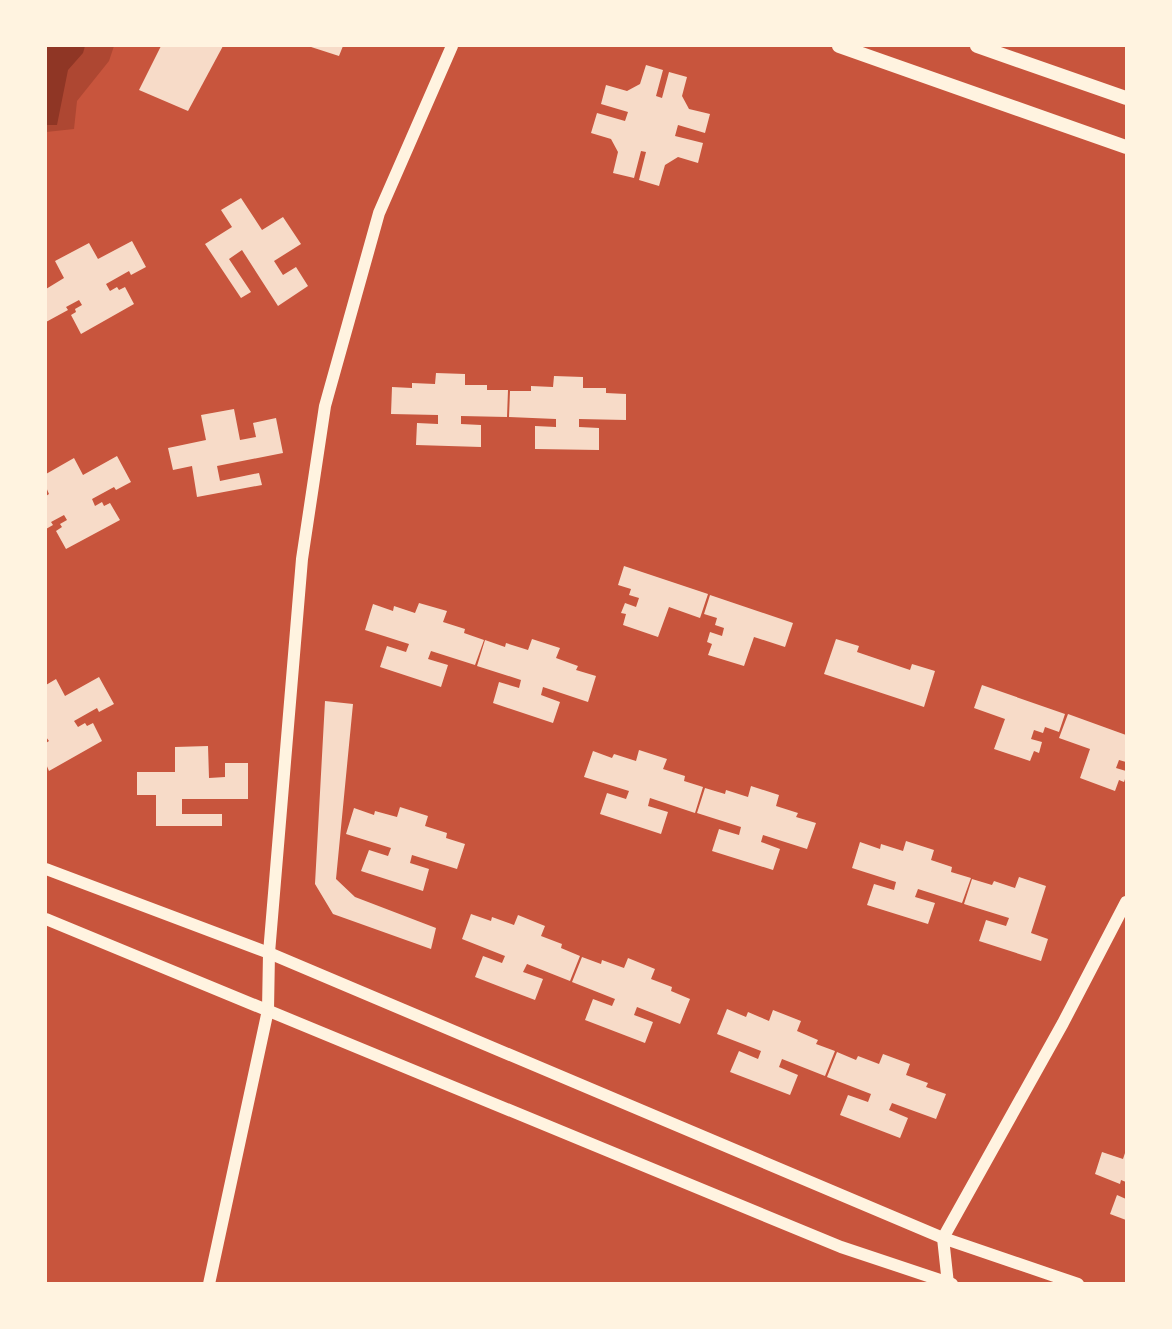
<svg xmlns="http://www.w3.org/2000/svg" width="1172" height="1329" font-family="'Fira Sans Condensed',sans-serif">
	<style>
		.green { fill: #ae4732 }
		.water { fill: #8f3625 }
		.building { fill: #f7dbc8 }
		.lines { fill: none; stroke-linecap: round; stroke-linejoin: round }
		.tertiary { stroke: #fff3e0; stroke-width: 12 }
		.secondary { stroke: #fff3e0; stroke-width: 14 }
	</style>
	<rect width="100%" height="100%" fill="#c8553d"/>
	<!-- green -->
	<polygon class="green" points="46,46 114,46 109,61 77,101 74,129 46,132"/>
	<!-- water -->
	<polygon class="water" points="46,46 85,46 83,53 68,70 57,125 46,125"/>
	<!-- building -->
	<g class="building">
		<polygon points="161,46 223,46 188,111 139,90"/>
		<polygon points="308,46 343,46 339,56"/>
		<polygon points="646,65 663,70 656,96 662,98 669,72 687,77 682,96 689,109 710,114 705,133 678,125 675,136 703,143 698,163 678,157 665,165 659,186 639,180 646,152 641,151 634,178 613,173 618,152 611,139 591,133 597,113 625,121 628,112 601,104 606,85 627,91 640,84"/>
		<polygon points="241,198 262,230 283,217 301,244 274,261 283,275 296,267 308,286 278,306 242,250 229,259 251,292 241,298 205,244 232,227 221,210"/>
		<polygon points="132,241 146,267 131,275 129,271 106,284 110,291 117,287 119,290 125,287 134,304 81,334 71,315 76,312 75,309 82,305 79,300 66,307 68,310 46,322 46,289 64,278 55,261 89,243 98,259"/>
		<polygon points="436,373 465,374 465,385 487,385 487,390 508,390 507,417 461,416 461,424 481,425 481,447 416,445 417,423 438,424 438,415 391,414 392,387 412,388 412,383 435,384"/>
		<polygon points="554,376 583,377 583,388 606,388 606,393 626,394 626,420 579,419 579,427 599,428 599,450 535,449 535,426 556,427 556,419 509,417 510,391 531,391 531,386 553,387"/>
		<polygon points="234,409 240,440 256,437 253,423 276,418 283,453 217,466 220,481 259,473 262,485 197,497 192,466 173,470 168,448 206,440 201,415"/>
		<polygon points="117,456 131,482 116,490 114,487 92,499 95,506 102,502 104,506 110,503 120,520 66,549 56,531 62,527 60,524 67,520 64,515 51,522 53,525 46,529 46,496 49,494 46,487 46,474 74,458 83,475"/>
		<polygon points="624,566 708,594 700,618 669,607 658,637 623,625 626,614 621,613 625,603 636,607 639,598 629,595 631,589 618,585"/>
		<polygon points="710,595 793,623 785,647 754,637 744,666 708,655 712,644 707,642 710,632 722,636 724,628 715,625 717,618 704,614"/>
		<polygon points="419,603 447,611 443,622 465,629 464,633 484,640 475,665 431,651 428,659 448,665 441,687 380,667 387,646 406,652 409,644 365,630 373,604 393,611 394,606 415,613"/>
		<polygon points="532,639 560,648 556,658 578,666 576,670 596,676 588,702 543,687 541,695 560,702 553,723 493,703 499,682 519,688 521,680 477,666 485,640 505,647 506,643 528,650"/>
		<polygon points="836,639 859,646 857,652 910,670 912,664 935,671 924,707 824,674"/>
		<polygon points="99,677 114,704 99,712 97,708 74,721 78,727 85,723 87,726 93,723 102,741 49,771 46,764 46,743 49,741 46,737 46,685 56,679 65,696"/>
		<polygon points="982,685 1065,714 1059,732 1045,727 1043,733 1034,730 1031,739 1042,742 1039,753 1034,751 1030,761 994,749 1005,719 974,708"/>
		<polygon points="325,701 353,704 336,879 355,897 436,928 431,949 333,914 315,884"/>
		<polygon points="1068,714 1126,735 1126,762 1119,760 1116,768 1126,771 1126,776 1124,782 1119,780 1115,791 1080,778 1090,749 1059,738"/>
		<polygon points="208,746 209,778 225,777 225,763 248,763 248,799 182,799 182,814 222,814 222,826 156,826 156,795 137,795 137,772 175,772 175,747"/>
		<polygon points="639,750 667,759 663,769 685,776 684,781 703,787 695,813 650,798 648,806 668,812 661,834 600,814 607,793 626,799 629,791 584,777 593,751 612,758 614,754 636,761"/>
		<polygon points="751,786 779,795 776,806 798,813 796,817 816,823 807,849 763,835 761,842 780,849 773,870 712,851 719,829 739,835 741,827 697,813 705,788 725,794 726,790 748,797"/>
		<polygon points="400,807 428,816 425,826 447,833 446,838 465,844 457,869 412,855 410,863 429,869 423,891 361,871 369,850 388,856 391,848 346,834 354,808 374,815 375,811 397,817"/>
		<polygon points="906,841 934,850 931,860 952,867 951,872 971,878 962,903 918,889 915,897 935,903 928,924 867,905 874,884 894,890 896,882 852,868 860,842 880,849 881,844 903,851"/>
		<polygon points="1019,877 1046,886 1031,933 1048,939 1041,961 979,941 986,920 1006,926 1009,918 964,904 972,879 992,885 994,881 1015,888"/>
		<polygon points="471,914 491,921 492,917 514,925 518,915 545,926 541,936 562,944 561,948 580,956 570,981 527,964 523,972 543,979 535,1000 475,977 483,956 502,963 505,956 462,939"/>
		<polygon points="582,957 601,964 602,960 624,968 628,958 655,969 651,979 672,987 671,991 690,999 680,1024 637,1007 634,1015 653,1022 645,1043 585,1020 593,999 612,1006 615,999 572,982"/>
		<polygon points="727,1009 746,1017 748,1012 769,1021 773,1010 801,1021 797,1031 818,1040 816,1044 835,1051 825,1076 782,1059 779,1067 798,1075 790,1095 730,1072 739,1051 758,1059 761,1051 717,1034"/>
		<polygon points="837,1052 856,1060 858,1056 879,1064 883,1054 910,1064 906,1075 928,1083 926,1087 946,1094 936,1119 892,1103 889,1110 908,1118 900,1138 840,1115 848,1095 868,1102 871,1094 827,1077"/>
		<polygon points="1126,1150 1126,1182 1121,1180 1120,1184 1095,1174 1102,1152 1123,1159"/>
		<polygon points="1117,1195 1126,1199 1126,1220 1110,1214"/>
	</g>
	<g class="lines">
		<!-- tertiary -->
		<g class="tertiary">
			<polyline points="46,869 269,953 943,1238 1078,1284"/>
			<polyline points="46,919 841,1247 952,1284"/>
			<polyline points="209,1284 268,1010 269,953 302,559 325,406 379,213 452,46"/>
			<polyline points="948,1284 943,1238 1063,1023 1126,902"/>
		</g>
		<!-- secondary -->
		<g class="secondary">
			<polyline points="839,46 1126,147"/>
			<polyline points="977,46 1126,98"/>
		</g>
	</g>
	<!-- border -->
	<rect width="1172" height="1329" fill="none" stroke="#fff3e0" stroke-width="94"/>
</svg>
